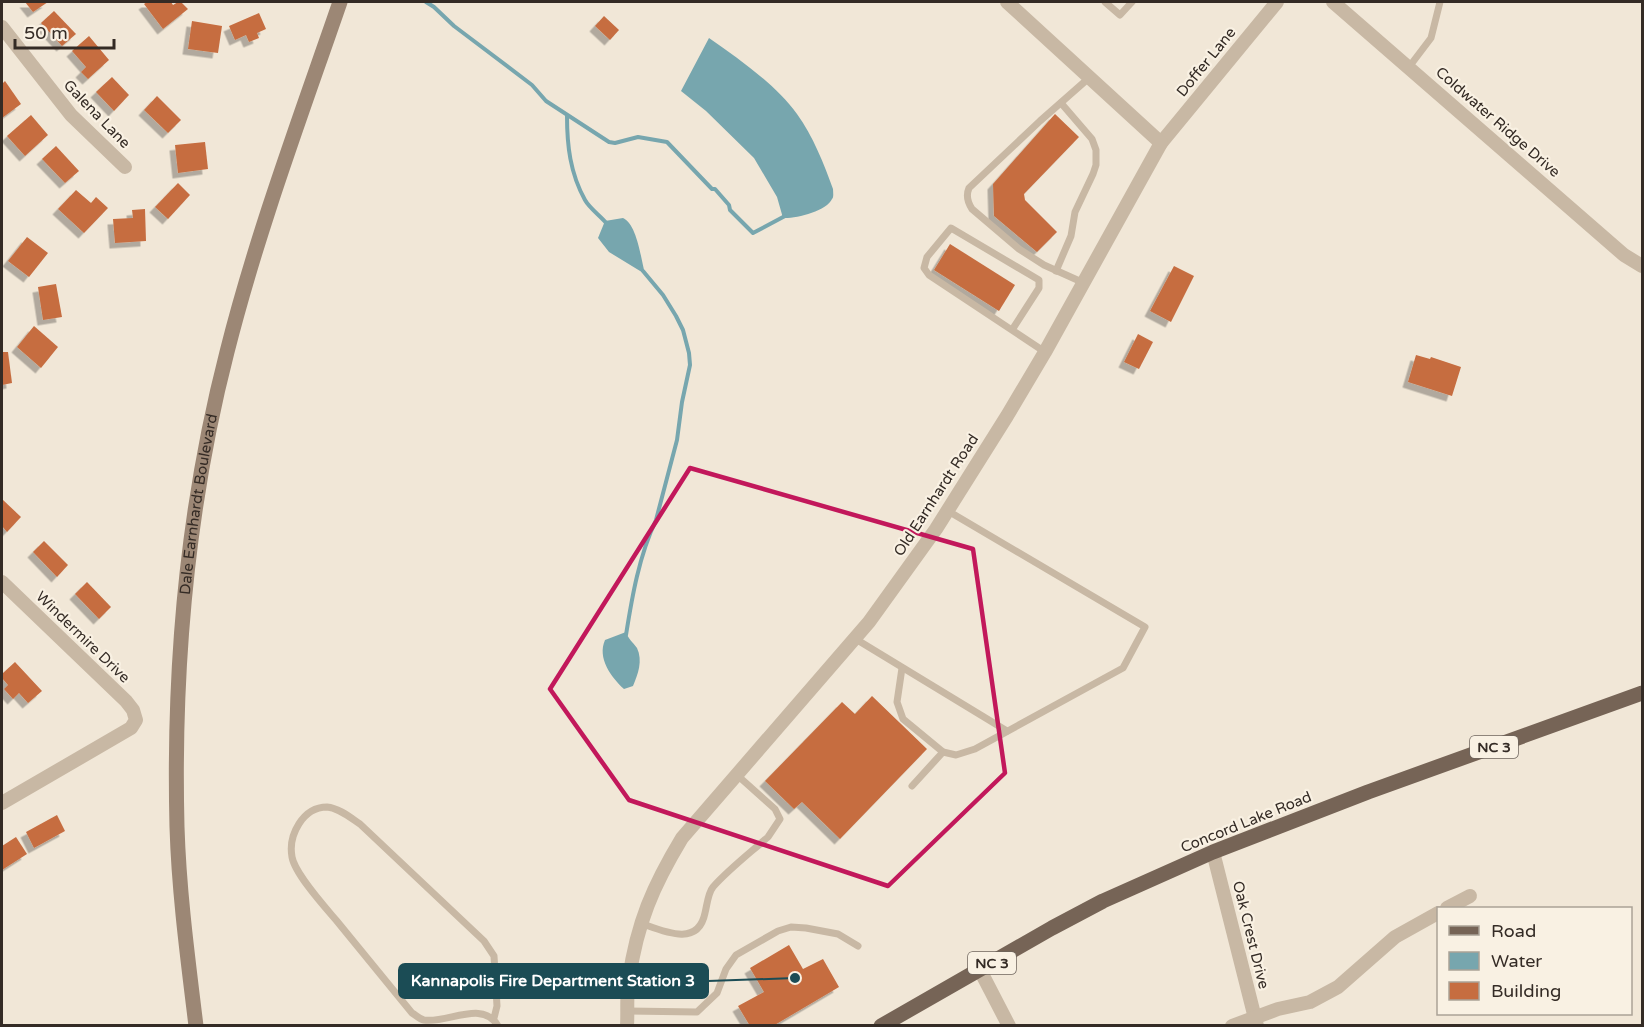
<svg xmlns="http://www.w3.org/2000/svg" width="1644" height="1027" font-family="'Varela Round',sans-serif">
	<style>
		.water { fill: #77a6ae }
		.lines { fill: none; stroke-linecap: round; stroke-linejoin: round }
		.stream { stroke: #77a6ae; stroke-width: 4 }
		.building { fill: #c66d40; filter: url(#shadow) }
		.service { stroke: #c8b8a4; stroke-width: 7 }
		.minor { stroke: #c8b8a4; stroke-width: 14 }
		.secondary { stroke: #9c8775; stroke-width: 15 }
		.primary { stroke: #766456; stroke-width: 15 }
		.marked { fill: none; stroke: #c2185b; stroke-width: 4.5; stroke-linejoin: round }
		.labels { text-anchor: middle; stroke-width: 4.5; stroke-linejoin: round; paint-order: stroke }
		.shield { fill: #f9f1e3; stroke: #6f665e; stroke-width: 1.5 }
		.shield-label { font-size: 14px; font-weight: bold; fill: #342b25 }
		.street-label { font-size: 15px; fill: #342b25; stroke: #f9f1e3 }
		.leader { fill: none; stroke: #1b4c55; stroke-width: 2 }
		.callout-dot { fill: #1b4c55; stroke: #f9f1e3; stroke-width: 2 }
		.callout { fill: #1b4c55; stroke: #1b4c55; stroke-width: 2 }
		.callout-label { font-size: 16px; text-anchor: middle; font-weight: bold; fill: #fff }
	</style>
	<defs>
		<filter id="shadow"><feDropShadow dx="-5.5" dy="5.5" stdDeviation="0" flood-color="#0004"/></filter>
	</defs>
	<rect width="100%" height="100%" fill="#f1e7d7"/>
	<!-- water -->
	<g class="water">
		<path d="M709,38C739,59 775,84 797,114C813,136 824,164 833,189C833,192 834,197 832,199C827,211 795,219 783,218L777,197L754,158L706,111L681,91Z"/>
		<path d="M623,218C637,224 641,259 645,274L609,252L598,238L605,221Z"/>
		<path d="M626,632C628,639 633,642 637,648C643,661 638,674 633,686L624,689C611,677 597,658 605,640Z"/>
	</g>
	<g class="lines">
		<!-- stream -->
		<g class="stream">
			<polyline points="426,2 434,7 454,26 532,85 546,101 609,142 615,143 638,137 667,142 712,189 715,189 729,205 730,210 753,233 785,216"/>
			<path d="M567,116C567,145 570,173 585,200C590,209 601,216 608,225"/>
			<path d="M626,635C632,597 639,556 656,520L677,440L682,402L690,365L689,353L683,330L676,316L663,295L643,271"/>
		</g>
	</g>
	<!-- building -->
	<g class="building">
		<polygon points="25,2 48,2 33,12"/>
		<polygon points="147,2 171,2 173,5 178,2 181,2 188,9 163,29 144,4"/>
		<polygon points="54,11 76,34 62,46 41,23"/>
		<polygon points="259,13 266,29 257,33 259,38 249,42 246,35 235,40 229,26"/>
		<polygon points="604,16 619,30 610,40 595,26"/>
		<polygon points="192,21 222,26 218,53 188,49"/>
		<polygon points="89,36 109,60 88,79 81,72 86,67 72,51"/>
		<polygon points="112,77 129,95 114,111 96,92"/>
		<polygon points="5,81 21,104 2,118 2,84"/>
		<polygon points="157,96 181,120 168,133 144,110"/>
		<polygon points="1055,114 1079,137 1024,194 1025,200 1057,232 1037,252 994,216 993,184"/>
		<polygon points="31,115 48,135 25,156 7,136"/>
		<polygon points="205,142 208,169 178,173 175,145"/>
		<polygon points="56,146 79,171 65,183 42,159"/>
		<polygon points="178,183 190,195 168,219 155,207"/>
		<polygon points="76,190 91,203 96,197 108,208 84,233 58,209"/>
		<polygon points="145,209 146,241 115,243 113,219 133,218 132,210"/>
		<polygon points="27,237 48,253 29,277 8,261"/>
		<polygon points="950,244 1015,285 999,311 934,270"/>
		<polygon points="1174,266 1194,276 1171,322 1150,311"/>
		<polygon points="56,284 62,317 43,320 38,287"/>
		<polygon points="34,326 58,347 41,368 17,347"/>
		<polygon points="1138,334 1153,342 1139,369 1124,362"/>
		<polygon points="2,352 8,352 12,383 2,385"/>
		<polygon points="1416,355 1430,359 1431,357 1461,367 1452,396 1408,382"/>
		<polygon points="2,499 21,517 7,532 2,526"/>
		<polygon points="44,541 68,565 57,577 33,552"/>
		<polygon points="87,582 111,607 99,619 75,594"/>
		<polygon points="15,662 42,691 28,703 19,693 13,699 4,689 8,685 2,678 2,674"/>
		<polygon points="872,696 927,749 840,839 802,802 794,809 765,781 842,702 855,714"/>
		<polygon points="57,815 65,831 34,848 26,832"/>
		<polygon points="16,837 27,854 2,870 2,846"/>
		<polygon points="789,945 803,969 823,959 839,987 773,1026 750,1026 738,1006 764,992 750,968"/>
	</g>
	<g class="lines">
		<!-- service -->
		<g class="service">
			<polyline points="1105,2 1120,15 1132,2"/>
			<polyline points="1409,67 1431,38 1440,2"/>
			<polyline points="1056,271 1071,236 1075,212 1093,174 1096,165 1096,150 1092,139 1061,103"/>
			<path d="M1084,283L1044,265L1019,249L972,209C968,203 966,195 969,188L1040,121L1090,77"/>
			<polyline points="1012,330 1039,288 1039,280 951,228 927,257 924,268 929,275 1045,352"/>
			<polyline points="854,638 1007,731"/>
			<polyline points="902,668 897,702 903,719 943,752 956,755 975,749 1123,668 1145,627 948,511"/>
			<polyline points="912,786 943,752"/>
			<path d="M640,923C663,931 698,948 705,913C707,905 708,893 713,887C729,869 750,853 768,837L780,819L775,809L737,775"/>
			<polyline points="628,1011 697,1012 717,993 726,969 736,955 778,931 791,927 806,928 838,934 858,946"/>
			<path d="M494,1018L497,1006L494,956L484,941L360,824C351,818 339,808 327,807C303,807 288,835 292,857C295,874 324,906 336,920C361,951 387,982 412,1013C416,1015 419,1019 424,1020C447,1024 483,999 498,1026"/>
		</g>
		<!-- minor -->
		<g class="minor">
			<polyline points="1333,2 1624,255 1642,266"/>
			<polyline points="2,27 71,115 125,167"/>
			<polyline points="1161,143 1277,2"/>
			<polyline points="2,582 126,701 133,710 136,720 131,728 2,803"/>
			<polyline points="1213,852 1257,1026"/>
			<polyline points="1447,908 1470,896"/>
			<polyline points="980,970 1009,1026"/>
			<path d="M627,1026C628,1010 626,994 629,979C637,923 653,886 682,838L869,622L936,529L1007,416L1045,352L1161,143L1007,2"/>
			<polyline points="1232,1026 1278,1009 1310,1002 1338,987 1395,937 1438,913"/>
		</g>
		<!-- secondary -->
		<path class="secondary" id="s1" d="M196,1026C188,960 179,893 177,827C173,667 187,507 227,352C257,233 300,118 340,2"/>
		<!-- primary -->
		<polyline class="primary" points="881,1026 1052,928 1103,901 1213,852 1368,792 1642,693"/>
	</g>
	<!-- marked area -->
	<path class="marked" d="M690,468L973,549L1005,773L888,886L629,800L550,689Z"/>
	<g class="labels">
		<!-- shield labels -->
		<g class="shield">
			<rect x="1470" y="736" width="48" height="22" rx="4.5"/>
			<rect x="968" y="952" width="48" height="22" rx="4.5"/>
		</g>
		<g class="shield-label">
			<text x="1494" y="752">NC 3</text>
			<text x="992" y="968">NC 3</text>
		</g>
		<!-- street labels -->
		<g class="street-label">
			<text transform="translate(1206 62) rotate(-51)" y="5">Doffer Lane</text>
			<text transform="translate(97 114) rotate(46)" y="5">Galena Lane</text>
			<text transform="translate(1498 122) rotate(41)" y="5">Coldwater Ridge Drive</text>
			<text transform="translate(936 495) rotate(-57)" y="5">Old Earnhardt Road</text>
			<text dy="5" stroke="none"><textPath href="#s1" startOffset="524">Dale Earnhardt Boulevard</textPath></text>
			<text transform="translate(83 637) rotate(44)" y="5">Windermire Drive</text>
			<text transform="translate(1246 822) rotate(-22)" y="5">Concord Lake Road</text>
			<text transform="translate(1251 935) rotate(76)" y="5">Oak Crest Drive</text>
		</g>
	</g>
	<!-- callouts -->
	<path class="leader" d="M795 978L708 981"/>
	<circle class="callout-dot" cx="795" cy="978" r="6"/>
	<rect class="callout" x="399" y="964" width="309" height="34" rx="6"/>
	<g class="callout-label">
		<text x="553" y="986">Kannapolis Fire Department Station 3</text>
	</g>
	<!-- border -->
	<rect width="1644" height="1027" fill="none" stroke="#342b25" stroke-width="6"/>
	<!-- legend -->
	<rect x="1437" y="907" width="195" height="108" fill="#f9f1e3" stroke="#aaa297" stroke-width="1.5"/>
	<rect x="1449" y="926" width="30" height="9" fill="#766456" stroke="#aaa297" stroke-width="1.5"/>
	<text x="1491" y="937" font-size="18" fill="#342b25">Road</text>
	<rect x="1449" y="952" width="30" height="18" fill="#77a6ae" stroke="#aaa297" stroke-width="1.5"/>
	<text x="1491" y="967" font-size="18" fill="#342b25">Water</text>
	<rect x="1449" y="982" width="30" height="18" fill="#c66d40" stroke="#aaa297" stroke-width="1.5"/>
	<text x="1491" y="997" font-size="18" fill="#342b25">Building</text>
	<!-- scale -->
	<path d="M15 39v9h99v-9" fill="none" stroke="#342b25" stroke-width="3"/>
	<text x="24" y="39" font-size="18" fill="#342b25" stroke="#f9f1e3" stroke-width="4.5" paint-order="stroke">50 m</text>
</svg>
